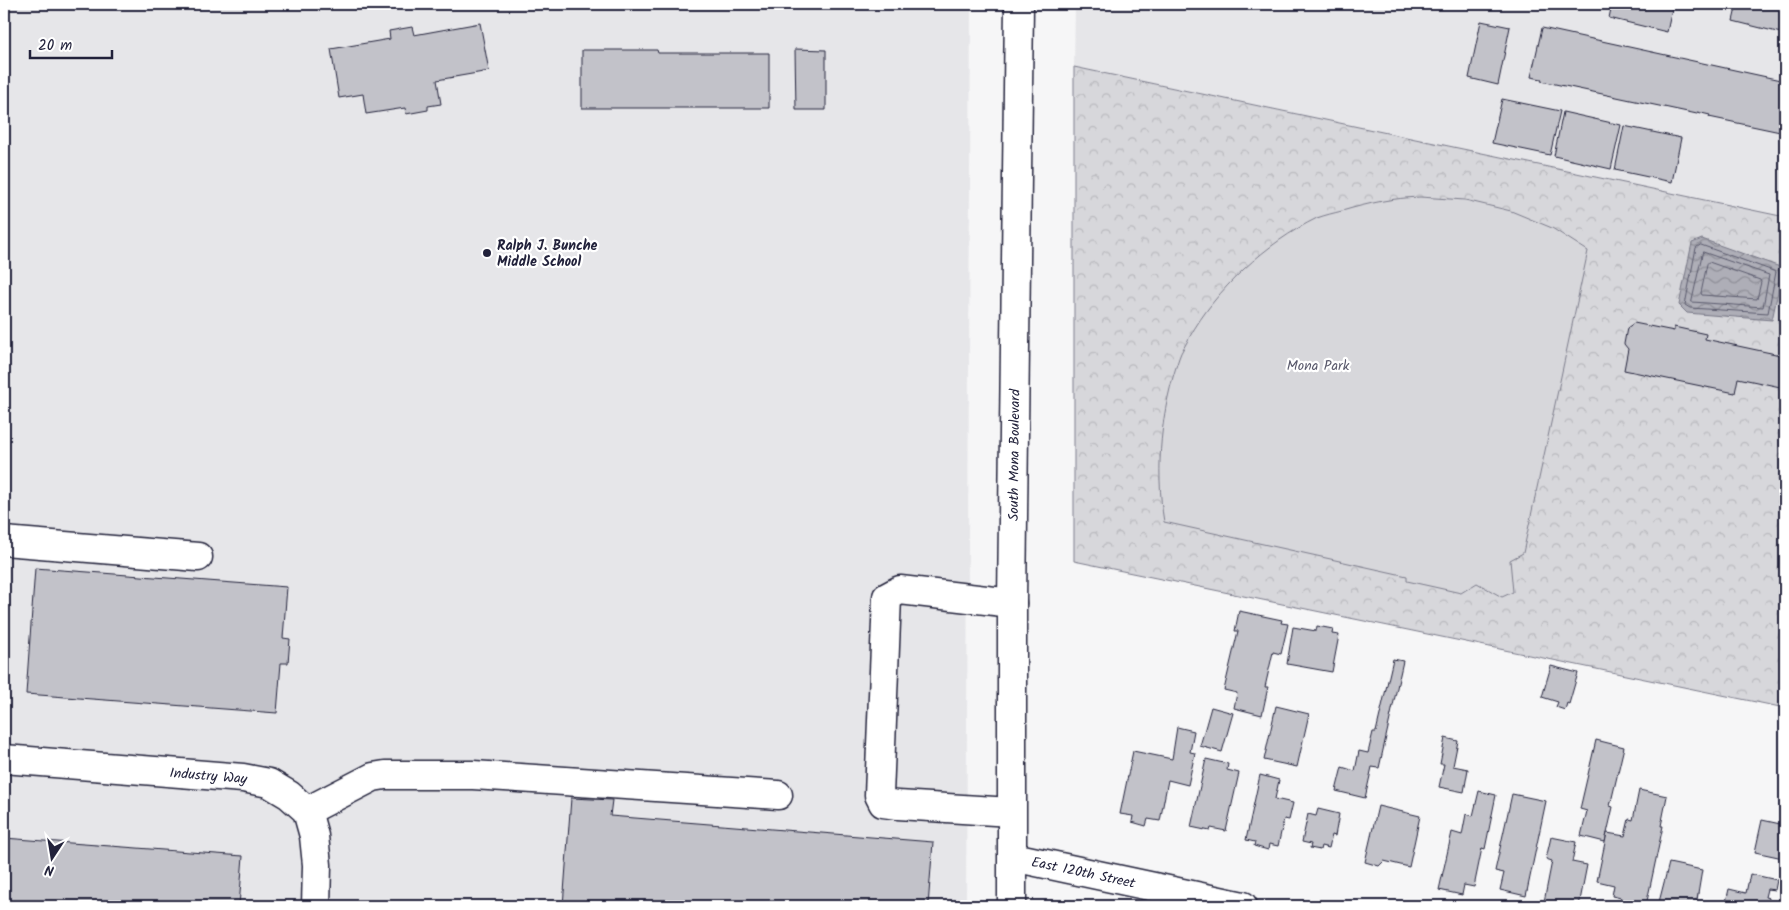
<svg xmlns="http://www.w3.org/2000/svg" width="1789" height="910" font-family="Kalam,sans-serif">
	<style>
		.built { fill: #e6e6e9 }
		.park { fill: url(#park-crowns); stroke: #7c7c8b }
		.pitch { fill: #d7d7db; stroke: #7c7c8b }
		.water { fill: url(#water-waves); stroke: #767685 }
		.lines { fill: none; stroke-linecap: round; stroke-linejoin: round }
		.shore { stroke: #5a5a6d; stroke-width: 1 }
		.building { fill: #c2c2c9; stroke: #22223b }
		.minor-casing { stroke: #22223b; stroke-width: 31 }
		.minor { stroke: #fff; stroke-width: 28 }
		.poi-dot { fill: #22223b; stroke: #fff; stroke-width: 2 }
		.labels { text-anchor: middle; stroke-width: 4.5; stroke-linejoin: round; paint-order: stroke }
		.poi-label { font-size: 14px; font-weight: bold; fill: #22223b; stroke: #fff; text-anchor: start }
		.park-label { font-size: 14px; fill: #58586b; stroke: #fff }
		.street-label { font-size: 14px; fill: #22223b; stroke: #fff }
	</style>
	<defs>
		<pattern id="park-crowns" width="20" height="18" patternUnits="userSpaceOnUse" patternTransform="scale(1.25)"><rect width="20" height="18" fill="#d7d7db"/><path d="M2 6a3 3 0 1 1 6 0M12 15a3 3 0 1 1 6 0" fill="none" stroke="#b8b8bd"/></pattern>
		<pattern id="water-waves" width="16" height="10" patternUnits="userSpaceOnUse" patternTransform="scale(1.25)"><rect width="16" height="10" fill="#aeaeb7"/><path d="M0 5q4-4 8 0t8 0" fill="none" stroke="#8d8d96"/></pattern>
	</defs>
	<rect width="100%" height="100%" fill="#f6f6f7"/>
	<filter id="ink" filterUnits="userSpaceOnUse"><feTurbulence type="fractalNoise" baseFrequency=".02" numOctaves="2"/><feDisplacementMap in="SourceGraphic" scale="10" xChannelSelector="R" yChannelSelector="G"/><feConvolveMatrix kernelMatrix="1 2 1 2 8 2 1 2 1" color-interpolation-filters="sRGB"/></filter>
	<g filter="url(#ink)">
		<!-- built -->
		<g class="built">
			<polygon points="4,4 971,4 966,906 4,906"/>
			<polygon points="1075,4 1785,4 1785,217 1074,67"/>
		</g>
		<!-- park -->
		<polygon class="park" points="1074,67 1785,217 1785,708 1074,561"/>
		<!-- pitch -->
		<path class="pitch" d="M1420,197L1465,200L1511,211L1552,228L1588,251L1523,553L1510,560L1513,592L1502,597L1477,583L1461,593L1407,581V576L1164,522C1155,468 1161,410 1179,358C1181,351 1186,345 1189,338C1216,289 1266,243 1317,218C1325,215 1334,213 1342,211C1369,203 1393,198 1420,197Z"/>
		<!-- water -->
		<polygon class="water" points="1702,239 1783,268 1772,320 1687,313 1679,305 1692,243"/>
		<g class="lines">
			<!-- shore -->
			<g class="shore">
				<polygon points="1701,245 1776,272 1768,313 1690,308 1685,305 1696,248"/>
				<polygon points="1703,252 1769,275 1763,307 1692,302"/>
				<polygon points="1709,262 1760,280 1761,282 1757,299 1702,295 1701,293 1707,264"/>
			</g>
		</g>
		<!-- building -->
		<g class="building">
			<polygon points="1612,4 1673,4 1667,32 1609,18"/>
			<polygon points="1737,4 1785,4 1785,34 1733,21"/>
			<polygon points="1481,21 1510,27 1498,85 1469,78"/>
			<polygon points="480,23 489,71 437,80 441,104 428,106 428,110 406,114 405,108 366,114 363,94 339,98 331,49 390,39 389,31 412,27 414,35"/>
			<polygon points="1542,28 1785,81 1785,133 1709,117 1710,115 1697,112 1697,114 1541,81 1542,79 1531,77"/>
			<polygon points="795,49 826,50 826,110 796,110"/>
			<polygon points="582,50 657,50 658,53 769,53 769,108 582,108"/>
			<polygon points="1502,99 1560,111 1550,155 1492,143"/>
			<polygon points="1563,112 1621,125 1611,169 1554,156"/>
			<polygon points="1624,126 1681,138 1672,182 1615,170"/>
			<polygon points="1634,323 1674,331 1674,327 1706,334 1705,339 1785,356 1785,388 1738,378 1735,393 1624,370 1628,349 1624,344 1627,328"/>
			<polygon points="35,568 287,587 283,638 290,639 288,663 281,663 277,713 26,694"/>
			<polygon points="1239,611 1282,620 1281,623 1288,624 1281,654 1273,652 1265,687 1268,687 1262,715 1234,708 1237,693 1224,690 1238,631 1235,631"/>
			<polygon points="1317,626 1333,629 1332,634 1339,635 1332,672 1287,664 1293,627 1316,631"/>
			<polygon points="1393,659 1403,661 1379,768 1372,767 1365,798 1336,791 1342,767 1355,771 1359,751 1368,753 1373,732 1376,732"/>
			<polygon points="1551,666 1578,673 1569,704 1567,703 1565,710 1556,707 1558,702 1542,697"/>
			<polygon points="1276,706 1309,714 1297,767 1264,760"/>
			<polygon points="1211,707 1233,713 1222,752 1200,746"/>
			<polygon points="1177,727 1194,731 1190,752 1195,753 1188,785 1168,780 1160,821 1148,819 1146,826 1132,822 1133,816 1120,814 1133,751 1172,759"/>
			<polygon points="1445,738 1458,741 1453,766 1468,769 1464,792 1439,787 1444,764 1440,764"/>
			<polygon points="1596,740 1624,747 1610,806 1613,807 1605,842 1581,836 1587,811 1580,809"/>
			<polygon points="1206,759 1228,764 1227,770 1239,773 1226,831 1211,828 1210,831 1191,827"/>
			<polygon points="1260,775 1279,780 1275,799 1293,803 1289,820 1284,819 1278,846 1269,844 1268,850 1254,846 1255,842 1246,840"/>
			<polygon points="1639,790 1667,796 1661,826 1663,826 1646,906 1619,906 1621,898 1612,896 1614,885 1597,881 1607,833 1625,836 1629,819 1633,820"/>
			<polygon points="1479,791 1496,795 1485,849 1482,848 1474,887 1464,885 1462,895 1439,890 1452,832 1462,835 1466,814 1473,816"/>
			<polygon points="1512,794 1546,801 1526,896 1500,890 1504,873 1495,871"/>
			<polygon points="571,798 612,800 610,816 933,842 928,906 563,906"/>
			<polygon points="1378,806 1420,816 1409,867 1384,861 1379,866 1365,862"/>
			<polygon points="1318,809 1339,814 1335,836 1332,835 1329,848 1321,846 1320,850 1310,848 1311,844 1302,842 1308,814 1316,816"/>
			<polygon points="1762,820 1785,825 1785,847 1783,858 1755,852"/>
			<polygon points="1551,837 1576,842 1572,862 1587,865 1579,906 1561,906 1544,902 1552,861 1546,859"/>
			<polygon points="4,838 243,856 239,906 4,906"/>
			<polygon points="1669,863 1702,870 1696,906 1658,906"/>
			<polygon points="1750,874 1777,880 1775,890 1767,889 1765,897 1769,898 1768,906 1725,906 1729,889 1746,893"/>
		</g>
		<g class="lines">
			<defs>
				<g id="minor">
					<polyline points="4,541 198,557"/>
					<path id="s1" d="M4,759L243,778L269,783L289,795L307,811L314,836L317,865L316,906"/>
					<polyline points="307,811 373,777 385,775 473,775 778,795"/>
					<polyline points="1011,812 898,805 883,803 879,795 887,597 900,590 1012,603"/>
					<path id="s2" d="M1013,857L1243,906"/>
					<path id="s3" d="M1012,906V603L1019,4"/>
				</g>
			</defs>
			<!-- minor casing -->
			<use href="#minor" class="minor-casing"/>
			<!-- minor -->
			<use href="#minor" class="minor"/>
		</g>
	</g>
	<!-- markers -->
	<circle class="poi-dot" cx="487" cy="253" r="5"/>
	<g class="labels">
		<!-- poi labels -->
		<g class="poi-label">
			<text x="497" y="250">Ralph J. Bunche<tspan x="497" dy="16">Middle School</tspan></text>
		</g>
		<!-- park labels -->
		<g class="park-label">
			<text x="1318" y="370">Mona Park</text>
		</g>
		<!-- street labels -->
		<g class="street-label">
			<text dy="5" stroke="none"><textPath href="#s3" startOffset="451">South Mona Boulevard</textPath></text>
			<text dy="5" stroke="none"><textPath href="#s1" startOffset="205">Industry Way</textPath></text>
			<text dy="5" stroke="none"><textPath href="#s2" startOffset="72">East 120th Street</textPath></text>
		</g>
	</g>
	<!-- margin -->
	<rect width="1789" height="910" fill="none" stroke="#fff" stroke-width="20"/>
	<rect x="10" y="10" width="1769" height="890" fill="none" stroke="#22223b" stroke-width="2" filter="url(#ink)"/>
	<!-- north arrow -->
	<g transform="translate(52 858) rotate(192)" stroke="#ffffff" stroke-width="4" paint-order="stroke">
	<path d="M0-4L9 19L0 12L-9 19Z" fill="#22223b"/>
	<text y="-8" font-size="14" font-weight="bold" text-anchor="middle" fill="#22223b">N</text>
	</g>
	<!-- scale -->
	<path d="M30 50v8h82v-8" fill="none" stroke="#22223b" stroke-width="2.5"/>
	<text x="38" y="50" font-size="15" fill="#22223b" stroke="#ffffff" stroke-width="4" paint-order="stroke">20 m</text>
</svg>
